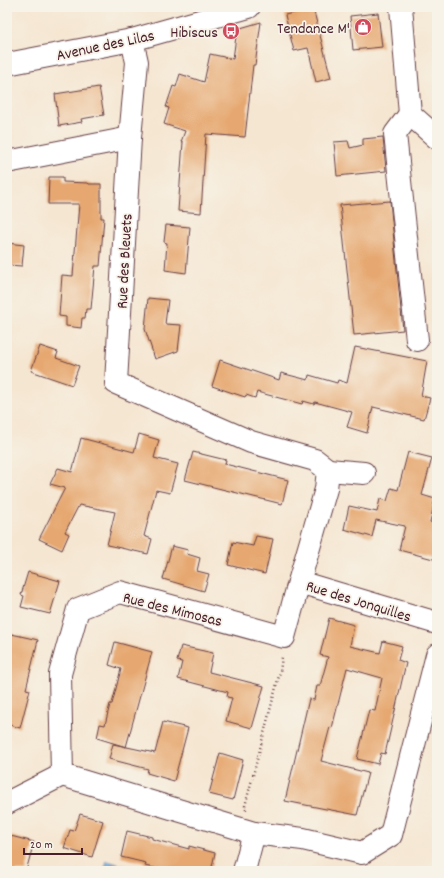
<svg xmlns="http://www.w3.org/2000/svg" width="444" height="878" font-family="Dekko,sans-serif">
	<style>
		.water { fill: #6eb2e4; stroke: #5c6888 }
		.building { fill: #e6a76f }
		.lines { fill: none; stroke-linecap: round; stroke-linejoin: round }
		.minor-casing { stroke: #643d44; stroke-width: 24 }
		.path { stroke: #643d44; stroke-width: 2.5; stroke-dasharray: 1 3; stroke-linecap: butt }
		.minor { stroke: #fff; stroke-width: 22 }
		.labels { text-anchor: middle; stroke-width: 3.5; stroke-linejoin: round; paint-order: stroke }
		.poi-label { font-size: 16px; fill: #4a1f2b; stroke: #f7f3e8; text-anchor: end }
		.street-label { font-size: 16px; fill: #4a1f2b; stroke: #f7f3e8 }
	</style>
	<rect width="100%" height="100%" fill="#f7f3e8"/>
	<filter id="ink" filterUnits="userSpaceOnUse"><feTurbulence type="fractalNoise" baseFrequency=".025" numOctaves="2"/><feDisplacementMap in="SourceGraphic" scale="8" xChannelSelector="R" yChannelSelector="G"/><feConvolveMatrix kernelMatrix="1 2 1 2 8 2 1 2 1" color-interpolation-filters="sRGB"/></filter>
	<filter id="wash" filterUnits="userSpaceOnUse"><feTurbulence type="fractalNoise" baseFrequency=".012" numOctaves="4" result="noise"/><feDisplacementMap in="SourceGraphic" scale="16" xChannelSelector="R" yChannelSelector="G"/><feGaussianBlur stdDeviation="0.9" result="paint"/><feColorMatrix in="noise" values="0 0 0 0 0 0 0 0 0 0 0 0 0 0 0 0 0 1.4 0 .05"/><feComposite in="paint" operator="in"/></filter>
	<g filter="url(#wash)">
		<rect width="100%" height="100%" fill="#f5e6d1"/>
		<!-- water -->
		<polygon class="water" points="107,861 131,868 130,871 104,871"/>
		<g id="blocks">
			<!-- building -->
			<g class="building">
				<polygon points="313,8 331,78 316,82 308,48 294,51 285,15"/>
				<polygon points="378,13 382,47 353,50 350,16"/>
				<polygon points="261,22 255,65 253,65 245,137 206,134 201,213 178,211 183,142 181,142 185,131 164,124 169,108 166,107 173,86 176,87 180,74 204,82 210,54 233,59 237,29"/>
				<polygon points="99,87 104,115 81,119 82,122 59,126 55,94"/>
				<polygon points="383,137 386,171 337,176 334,142 348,141 350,148 363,145 363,139"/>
				<polygon points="49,177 63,177 63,182 88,183 89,184 101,184 101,218 104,218 100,266 95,266 91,309 86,309 85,318 82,318 81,328 66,326 66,317 59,316 62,275 73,276 79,204 48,204"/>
				<polygon points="390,201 403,330 354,335 340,205"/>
				<polygon points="166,225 190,227 186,273 165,270 167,243 164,242"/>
				<polygon points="7,243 24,245 22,266 7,265"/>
				<polygon points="148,298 168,300 165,324 181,325 178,351 155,359 145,329"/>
				<polygon points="40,346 58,352 56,358 79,366 72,385 31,371"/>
				<polygon points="355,347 427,361 421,396 430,398 424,419 373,407 367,433 347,427 352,412 315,402 314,404 303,401 302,404 257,392 255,398 246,395 245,397 212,386 220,360 279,380 281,373 308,380 309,375 337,383 338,380 347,383"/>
				<polygon points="139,434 159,440 154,458 178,464 170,493 156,490 144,536 152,539 148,554 107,545 115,512 79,505 65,532 69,534 62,550 39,539 65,488 50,484 58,468 72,472 81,438 134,452"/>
				<polygon points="193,452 226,460 225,464 288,480 282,504 185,480"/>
				<polygon points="408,452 432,458 422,495 435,499 430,522 437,524 437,560 399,550 405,526 376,520 372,537 344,529 349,506 377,512 380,499 387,501 391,488 398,490"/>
				<polygon points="256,536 273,539 265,574 228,565 233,542 253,546"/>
				<polygon points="172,546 188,550 187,554 200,558 197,571 209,574 204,591 163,579"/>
				<polygon points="28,572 60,581 50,614 21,607 24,596 21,595"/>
				<polygon points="329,618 354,625 350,646 380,653 383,641 402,646 398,660 406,663 385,754 381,753 378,764 357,759 369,710 375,711 382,678 347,668 332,728 330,727 321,761 368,773 357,815 285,801 309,699 314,700 317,686 320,686 328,657 320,655"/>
				<polygon points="7,633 38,640 26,689 30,690 20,728 7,724"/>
				<polygon points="115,642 152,652 126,747 97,738 100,724 105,725 110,704 112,704 121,669 109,665"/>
				<polygon points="181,646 213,653 209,672 264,686 252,728 226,721 232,698 227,697 228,692 178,679 182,662 177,661"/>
				<polygon points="163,722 188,728 174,781 147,773 148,769 109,759 113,744 155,753"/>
				<polygon points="220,753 243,760 233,800 209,794"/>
				<polygon points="80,814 103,821 92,857 64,848 70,830 74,831"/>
				<polygon points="127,831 152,837 152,839 189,849 189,846 215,853 211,871 167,871 145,866 146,863 121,857"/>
				<polygon points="7,835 34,842 26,871 7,871"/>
			</g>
		</g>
	</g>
	<g filter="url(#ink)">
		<use href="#blocks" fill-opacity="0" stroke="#643d44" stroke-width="1"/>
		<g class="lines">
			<defs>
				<g id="minor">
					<polyline points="401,7 410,114 437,138"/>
					<polyline points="7,64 132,40 249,7"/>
					<polyline points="410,114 395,134 417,340"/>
					<polyline points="130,138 137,62 132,40"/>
					<polyline points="7,162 130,138 116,383 251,442 315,460 328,470 326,489 299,582 437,623"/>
					<polyline points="328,470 364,473"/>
					<polyline points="7,803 62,775"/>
					<polyline points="254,833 62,775 60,674 78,609 120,592 284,637 299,582"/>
					<polyline points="244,871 254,833 303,839 362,853 391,835 437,655"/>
				</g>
			</defs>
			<!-- minor casing -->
			<use href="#minor" class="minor-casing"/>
			<!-- path -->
			<polyline class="path" points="246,810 245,806 280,672 282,657"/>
			<!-- minor -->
			<use href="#minor" class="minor"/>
		</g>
	</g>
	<!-- icons -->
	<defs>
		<symbol id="shop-disc" viewBox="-11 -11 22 22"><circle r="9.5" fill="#d1495b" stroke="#f7f3e8"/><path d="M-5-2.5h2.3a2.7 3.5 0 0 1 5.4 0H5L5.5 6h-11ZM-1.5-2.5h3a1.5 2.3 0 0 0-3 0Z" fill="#fff"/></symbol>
		<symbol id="bus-disc" viewBox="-11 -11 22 22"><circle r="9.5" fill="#d1495b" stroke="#f7f3e8"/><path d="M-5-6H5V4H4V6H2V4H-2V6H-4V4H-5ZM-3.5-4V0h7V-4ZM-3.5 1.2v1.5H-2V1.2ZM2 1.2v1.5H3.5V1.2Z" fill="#fff"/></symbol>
	</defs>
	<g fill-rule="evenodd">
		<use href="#shop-disc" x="353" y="17" width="20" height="20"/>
		<use href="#bus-disc" x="221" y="21" width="20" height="20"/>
	</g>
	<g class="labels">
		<!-- poi labels -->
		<g class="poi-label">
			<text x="350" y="33">Tendance M'</text>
			<text x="218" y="37">Hibiscus</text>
		</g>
		<!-- street labels -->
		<g class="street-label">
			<text transform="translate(105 44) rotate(-12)" y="6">Avenue des Lilas</text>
			<text transform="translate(123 261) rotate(-87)" y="6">Rue des Bleuets</text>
			<text transform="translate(359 600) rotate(17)" y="6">Rue des Jonquilles</text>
			<text transform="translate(173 608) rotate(14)" y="6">Rue des Mimosas</text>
		</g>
	</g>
	<!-- margin -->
	<rect width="444" height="878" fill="none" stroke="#f7f3e8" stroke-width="24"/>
	<!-- scale -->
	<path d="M24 848v6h58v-6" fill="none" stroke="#4a1f2b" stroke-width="2"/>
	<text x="30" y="848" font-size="12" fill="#4a1f2b" stroke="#f7f3e8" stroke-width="3" paint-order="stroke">20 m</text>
</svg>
